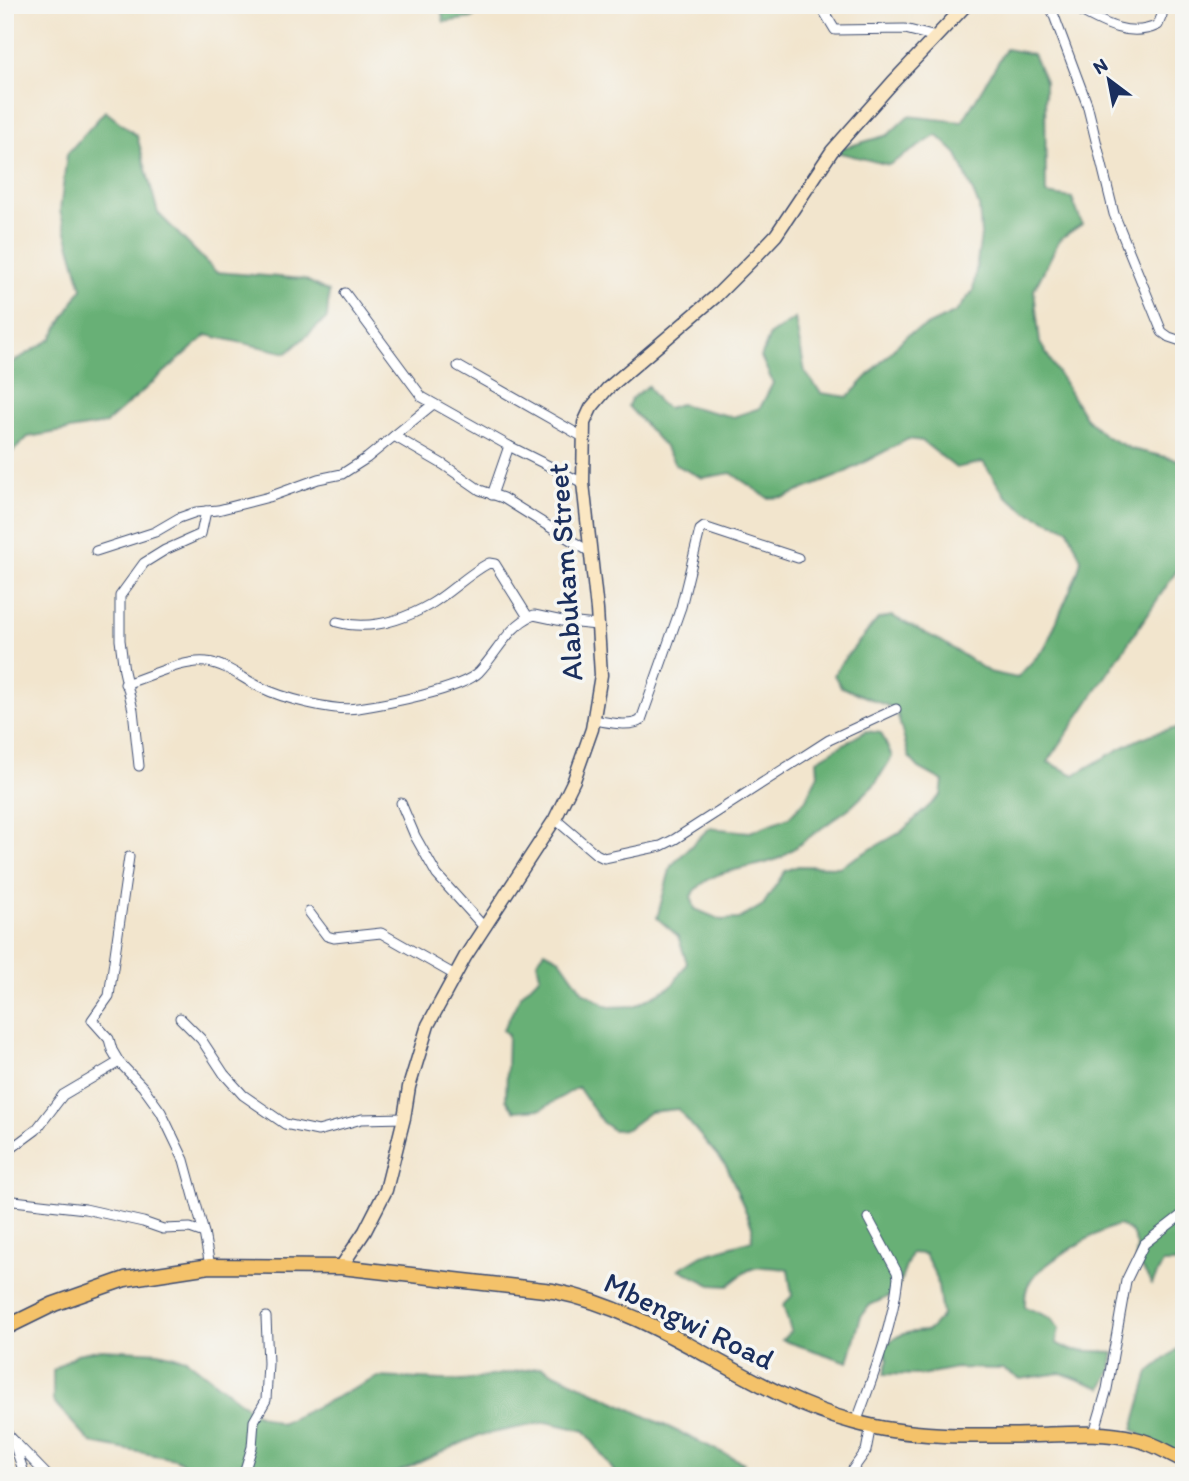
<svg xmlns="http://www.w3.org/2000/svg" width="1189" height="1481" font-family="Itim,sans-serif">
	<style>
		.forest { fill: #67b076; stroke: #41706a; stroke-width: 2 }
		.lines { fill: none; stroke-linecap: round; stroke-linejoin: round }
		.street-casing { stroke: #3b4a6f; stroke-width: 11 }
		.secondary-casing { stroke: #3b4a6f; stroke-width: 15 }
		.primary-casing { stroke: #3b4a6f; stroke-width: 17 }
		.street { stroke: #fff; stroke-width: 9 }
		.secondary { stroke: #fbe7c3; stroke-width: 12 }
		.primary { stroke: #f4c26a; stroke-width: 14 }
		.labels { text-anchor: middle; stroke-width: 7; stroke-linejoin: round; paint-order: stroke }
		.street-label { font-size: 30px; fill: #1b2f5e; stroke: #f6f6f2 }
	</style>
	<rect width="100%" height="100%" fill="#f6f6f2"/>
	<filter id="ink" filterUnits="userSpaceOnUse"><feTurbulence type="fractalNoise" baseFrequency=".0143" numOctaves="2"/><feDisplacementMap in="SourceGraphic" scale="14" xChannelSelector="R" yChannelSelector="G"/><feConvolveMatrix kernelMatrix="1 2 1 2 8 2 1 2 1" color-interpolation-filters="sRGB"/></filter>
	<filter id="wash" filterUnits="userSpaceOnUse"><feTurbulence type="fractalNoise" baseFrequency=".00686" numOctaves="4" result="noise"/><feDisplacementMap in="SourceGraphic" scale="28" xChannelSelector="R" yChannelSelector="G"/><feGaussianBlur stdDeviation="1.57" result="paint"/><feColorMatrix in="noise" values="0 0 0 0 0 0 0 0 0 0 0 0 0 0 0 0 0 1.4 0 .05"/><feComposite in="paint" operator="in"/></filter>
	<g filter="url(#wash)">
		<rect width="100%" height="100%" fill="#f2e5cd"/>
		<!-- forest -->
		<g class="forest">
			<polygon points="440,5 484,5 472,18 444,22"/>
			<path d="M1006,49L1033,54L1045,81L1046,194L1072,198L1082,224L1060,239L1034,290L1040,343L1085,417L1105,436L1131,449L1184,461V560L1048,762L1074,775C1103,760 1151,725 1184,729V1263H1163L1152,1284L1136,1259L1137,1245L1132,1233L1120,1225C1100,1229 1043,1263 1031,1280C1025,1288 1025,1297 1025,1307L1051,1318L1059,1329L1056,1343L1070,1350L1114,1352L1111,1371L1102,1388L1061,1373L1020,1379L1002,1369L956,1368L921,1375L884,1374L888,1360L883,1347C889,1342 895,1337 903,1334C925,1327 925,1340 942,1315L937,1279L925,1254L911,1253L896,1293L870,1305L861,1316L848,1362L782,1340L791,1331L783,1305L792,1296L788,1269C755,1266 752,1264 728,1286L711,1285L679,1269L702,1255L752,1240V1226L727,1167L678,1109L650,1112L627,1129L613,1130L602,1122L578,1087L542,1109L515,1111L506,1100L508,1035L503,1030L521,995L540,976L537,961L545,951L560,959L583,992L609,1007L635,1006L672,986L687,963L678,936L657,918L671,866L709,828L750,832L789,817L807,798L818,774L817,760L866,731L881,733L892,757L875,784L852,806L782,857C749,873 713,864 691,896L695,909L721,920L739,919L763,905L785,871L798,866L839,867L901,832L941,795L943,781L919,768L909,757L896,709L841,687L834,675L841,663L878,619L892,616L943,642L989,672L1017,678L1045,648L1078,572L1081,559L1068,529L1027,512L1005,495L983,462L956,468L922,441L908,439L840,475L785,497L768,498L731,473L702,478L676,465L665,447L628,406L631,399L648,386L659,403L668,408L680,404L733,417L760,408L773,383L761,357L770,335L795,319L805,372L821,393L848,397L907,335L956,312L973,291L981,235L979,206L957,154L937,135L889,165L832,151L888,135L908,116L962,122Z"/>
			<polygon points="105,111 137,136 158,213 216,272 304,279 329,292 327,318 287,353 207,335 105,424 28,437 5,459 5,367 51,339 82,288 60,211 67,154"/>
			<polygon points="1184,1344 1184,1455 1155,1446 1133,1429 1149,1372"/>
			<polygon points="102,1349 159,1352 186,1359 256,1414 281,1424 378,1377 462,1381 542,1367 744,1463 728,1476 614,1476 615,1473 585,1431 547,1422 477,1436 390,1476 207,1476 175,1459 91,1443 53,1401 53,1370 77,1354"/>
		</g>
	</g>
	<g filter="url(#ink)">
		<g class="lines">
			<defs>
				<g id="street">
					<polyline points="820,5 835,30 905,29 936,37"/>
					<polyline points="1050,5 1087,104 1114,214 1162,332 1169,337 1184,342"/>
					<path d="M1070,5C1098,20 1127,40 1158,25L1162,15V5"/>
					<polyline points="345,293 422,397 509,446 583,483"/>
					<polyline points="458,366 583,437"/>
					<polyline points="394,436 444,465 480,490 503,498 590,552"/>
					<polyline points="492,495 509,446"/>
					<polyline points="96,551 155,532 179,518 196,512 218,510 269,497 318,479 342,474 367,458 432,405"/>
					<path d="M337,622C369,631 403,620 431,604C451,592 468,574 489,563L495,564L528,617"/>
					<path d="M125,684C148,677 184,659 207,662C226,664 243,679 260,687C282,698 334,712 358,708C385,704 461,690 479,672C497,653 509,625 534,615L567,622L597,625"/>
					<path d="M594,720C608,722 630,728 641,720L681,607L700,530L704,527L798,558"/>
					<polyline points="139,766 133,710 124,671 120,640 120,596 144,563 165,550 201,534 206,511"/>
					<polyline points="401,803 415,836 437,875 484,927"/>
					<polyline points="555,819 596,854 604,858 661,846 675,839 829,740 896,709"/>
					<polyline points="129,857 109,996 92,1020 109,1039 112,1050 119,1062 143,1087 161,1112 184,1160 204,1233"/>
					<polyline points="309,912 327,936 334,938 381,933 455,975"/>
					<polyline points="180,1018 201,1039 224,1074 243,1095 285,1124 318,1131 362,1119 404,1118"/>
					<polyline points="5,1153 36,1130 63,1095 119,1062"/>
					<polyline points="5,1200 85,1209 143,1222 163,1229 190,1228 204,1233 210,1266"/>
					<path d="M856,1423C873,1376 892,1329 898,1278L897,1272L868,1218"/>
					<polyline points="5,1431 13,1440 25,1476"/>
					<polyline points="1094,1433 1107,1389 1126,1281 1144,1244 1184,1213"/>
					<polyline points="13,1440 48,1476"/>
					<polyline points="243,1476 252,1447 254,1421 266,1400 268,1363 266,1317"/>
					<polyline points="848,1476 866,1451 871,1425"/>
				</g>
				<polyline id="secondary" points="341,1267 365,1231 386,1190 404,1118 409,1087 428,1025 465,957 555,819 574,780 592,729 601,675 597,610 583,483 584,423 591,408 607,389 715,297 758,254 776,235 832,151 893,82 966,5"/>
				<path id="primary" d="M5,1328L54,1304L125,1279L210,1266L341,1267L553,1291C662,1312 748,1394 854,1422C911,1438 976,1436 1034,1435C1068,1434 1102,1431 1135,1439C1152,1442 1168,1453 1184,1460"/>
			</defs>
			<!-- street casing -->
			<use href="#street" class="street-casing"/>
			<!-- secondary casing -->
			<use href="#secondary" class="secondary-casing"/>
			<!-- primary casing -->
			<use href="#primary" class="primary-casing"/>
			<!-- street -->
			<use href="#street" class="street"/>
			<!-- secondary -->
			<use href="#secondary" class="secondary"/>
			<!-- primary -->
			<use href="#primary" class="primary"/>
		</g>
	</g>
	<g class="labels">
		<!-- street labels -->
		<g class="street-label">
			<text transform="translate(565 572) rotate(-94)" y="10">Alabukam Street</text>
			<text transform="translate(689 1321) rotate(26)" y="10">Mbengwi Road</text>
		</g>
	</g>
	<!-- margin -->
	<rect width="1189" height="1481" fill="none" stroke="#f6f6f2" stroke-width="28"/>
	<!-- north arrow -->
	<g transform="translate(1109 80) rotate(328)" stroke="#f6f6f2" stroke-width="5" paint-order="stroke">
	<path d="M0-5L12 26L0 18L-12 26Z" fill="#1b2f5e"/>
	<text y="-10" font-size="19" font-weight="bold" text-anchor="middle" fill="#1b2f5e">N</text>
	</g>
</svg>
